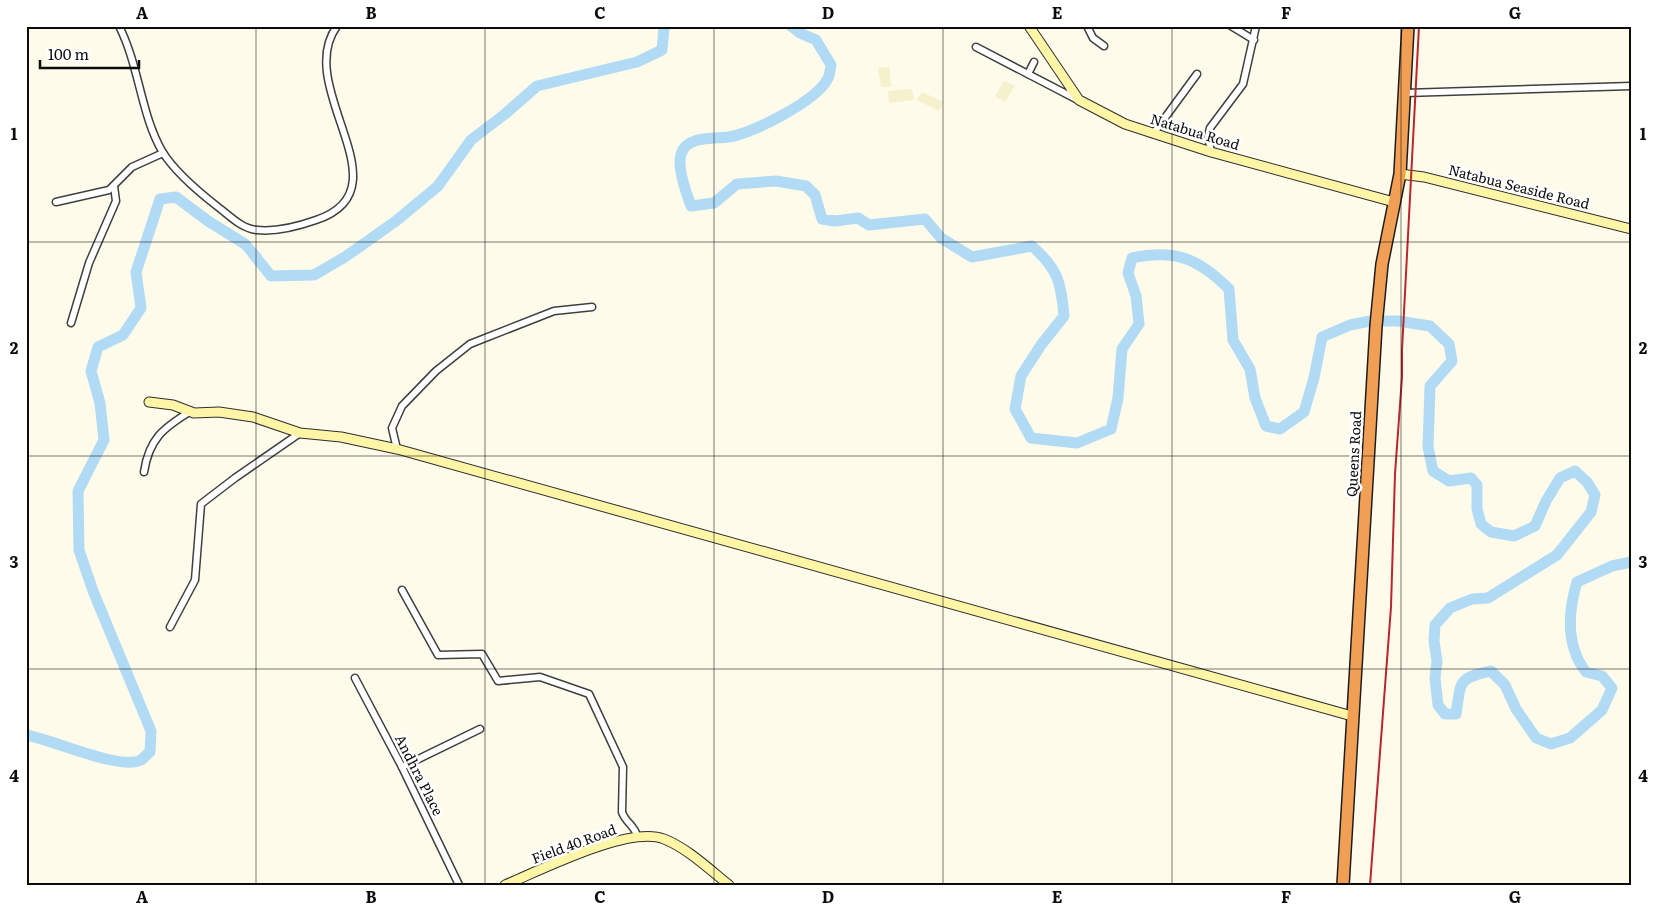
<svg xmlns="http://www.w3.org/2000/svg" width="1657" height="911" font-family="Literata,serif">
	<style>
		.farmland { fill: #f4f1cc }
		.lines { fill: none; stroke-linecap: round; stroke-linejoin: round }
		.river { stroke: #b1dbf5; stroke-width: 11 }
		.street-casing { stroke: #3f3f3f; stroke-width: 9 }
		.secondary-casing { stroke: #2e2e2e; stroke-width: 11 }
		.highway-casing { stroke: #1d1d1d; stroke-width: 14 }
		.street { stroke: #fff; stroke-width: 6 }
		.secondary { stroke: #fef5a7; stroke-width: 9 }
		.highway { stroke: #f29f56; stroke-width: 11 }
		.rail { stroke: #ba262c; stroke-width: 2 }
		.grid { fill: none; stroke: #0c0c0c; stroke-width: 1; stroke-opacity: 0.55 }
		.labels { text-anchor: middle; stroke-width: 5; stroke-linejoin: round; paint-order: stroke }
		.street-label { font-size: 14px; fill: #0c0c0c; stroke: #fff }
		.neatline { fill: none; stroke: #0c0c0c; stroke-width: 2 }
		.grid-label { font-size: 16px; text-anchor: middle; font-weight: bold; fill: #0c0c0c }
	</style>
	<rect width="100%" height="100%" fill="#fffbeb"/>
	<!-- farmland -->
	<g class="farmland">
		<polygon points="889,67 891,87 881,87 878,68"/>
		<polygon points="1004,81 1015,86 1005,102 995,96"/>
		<polygon points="912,89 914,100 889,103 888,91"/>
		<polygon points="922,92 944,102 939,111 917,100"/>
	</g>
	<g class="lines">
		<!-- river -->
		<g class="river">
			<path d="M791,26L800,33L816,40L831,65C830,70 830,76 827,80C814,102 755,132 729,137C715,139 687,135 681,154C677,168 686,192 691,206L714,203L737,184L776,181L806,186L815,195L822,219L835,221L858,218L869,225L925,219L941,238L972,257L1032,246C1058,269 1061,282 1064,316L1041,345L1021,376L1015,409L1031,438L1077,443L1111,429L1118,398L1122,349L1139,324L1136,296L1128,273L1132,258C1175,249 1198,258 1229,289L1233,340L1250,369L1255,398L1266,426L1280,429L1304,412L1314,378L1322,337L1350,325L1370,321H1398L1430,326L1449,344L1452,361L1430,386L1428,447L1433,471L1449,481L1471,478L1477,485V509L1481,524L1491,532L1514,536L1535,526L1546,501L1560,478L1575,471L1587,482L1595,495L1591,512L1557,555L1488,598L1472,599L1450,608L1435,625L1434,641L1437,661L1435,678L1438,705L1445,714H1456C1461,682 1457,678 1491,671L1505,685L1516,709L1536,738L1551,744L1570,738L1602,710L1612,688L1602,676L1586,672C1566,646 1568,612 1577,582L1612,566L1631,562"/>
			<polyline points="254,255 271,276 314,275 345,257 396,221 438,186 471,140 505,114 537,86 637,62 662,50 664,28 666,26"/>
			<path d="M26,735C51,739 120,771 141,760C144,758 147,754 150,752L151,731L93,591L79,550L78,491L104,440L100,403L91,371L98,347L123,335L141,308L136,272L160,199L176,197L208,221L245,244L257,258"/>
		</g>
		<defs>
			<g id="street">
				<path d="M119,26C139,65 141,115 162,151C174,171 200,193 218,207C230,216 242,229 257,230C276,232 299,226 316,220C409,189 292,88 337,26"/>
				<polyline points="1087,26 1093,38 1104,46"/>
				<polyline points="1231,26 1254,40"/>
				<polyline points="976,47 1078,100"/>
				<polyline points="1028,74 1034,62"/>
				<polyline points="1405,93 1631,86"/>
				<polyline points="1153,134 1197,74"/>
				<polyline points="1211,152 1208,136 1210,128 1243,84 1256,26"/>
				<polyline points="56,202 109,190 132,167 163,153"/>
				<polyline points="71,323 89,263 116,201 114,186"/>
				<polyline points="397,449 392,428 402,406 436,371 470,344 554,311 592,307"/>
				<path d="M144,472C149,439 163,428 191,411"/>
				<path d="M402,590L438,655L482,654L498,681L540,677L589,694L623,767L622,812C625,822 635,826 637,836"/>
				<polyline points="170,627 195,580 201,504 235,478 300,433"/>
				<polyline points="355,678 402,767 459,885"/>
				<polyline points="402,767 480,729"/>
			</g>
			<g id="secondary">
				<polyline points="1029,26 1079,100 1125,124 1211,152 1394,202"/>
				<polyline points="1400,174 1424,177 1631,229"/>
				<polyline points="149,402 173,405 194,413 219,412 253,417 300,433 341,437 397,449 1352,716"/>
				<path d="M505,885C541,870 629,825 664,839C687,848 709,869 729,885"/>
			</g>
			<polyline id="highway" points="1343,885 1376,326 1382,264 1400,174 1408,26"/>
		</defs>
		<!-- street casing -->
		<use href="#street" class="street-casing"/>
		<!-- secondary casing -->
		<use href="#secondary" class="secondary-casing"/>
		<!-- highway casing -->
		<use href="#highway" class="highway-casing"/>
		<!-- street -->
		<use href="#street" class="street"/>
		<!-- secondary -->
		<use href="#secondary" class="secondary"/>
		<!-- highway -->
		<use href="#highway" class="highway"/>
		<!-- rail -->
		<polyline class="rail" points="1370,885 1391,607 1395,474 1402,377 1402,350 1419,26"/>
	</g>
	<!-- grid -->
	<path class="grid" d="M256,26V885M485,26V885M714,26V885M943,26V885M1172,26V885M1401,26V885M26,242H1631M26,456H1631M26,669H1631"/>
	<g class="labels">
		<!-- street labels -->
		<g class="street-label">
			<text transform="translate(1195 132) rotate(17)" y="5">Natabua Road</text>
			<text transform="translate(1519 187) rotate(14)" y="5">Natabua Seaside Road</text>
			<text transform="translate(1354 454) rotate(-87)" y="5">Queens Road</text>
			<text transform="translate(419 775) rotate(63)" y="5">Andhra Place</text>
			<text transform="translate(574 844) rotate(-20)" y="5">Field 40 Road</text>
		</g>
	</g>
	<!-- border -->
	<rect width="1657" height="911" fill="none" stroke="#ffffff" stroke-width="55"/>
	<!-- scale -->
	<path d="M40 60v8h99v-8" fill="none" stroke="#0c0c0c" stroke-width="2.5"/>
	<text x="48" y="60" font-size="15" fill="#0c0c0c" stroke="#ffffff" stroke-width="4" paint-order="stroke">100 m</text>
	<rect x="28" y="28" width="1602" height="856" class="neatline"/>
	<g class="grid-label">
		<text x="142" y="19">A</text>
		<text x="371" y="19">B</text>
		<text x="600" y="19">C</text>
		<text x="828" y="19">D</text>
		<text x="1057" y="19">E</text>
		<text x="1286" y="19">F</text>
		<text x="1515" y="19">G</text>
		<text x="14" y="140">1</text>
		<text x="1643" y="140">1</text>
		<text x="14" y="354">2</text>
		<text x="1643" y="354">2</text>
		<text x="14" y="568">3</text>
		<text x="1643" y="568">3</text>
		<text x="14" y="782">4</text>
		<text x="1643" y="782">4</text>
		<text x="142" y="903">A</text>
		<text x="371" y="903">B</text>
		<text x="600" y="903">C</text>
		<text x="828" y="903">D</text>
		<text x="1057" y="903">E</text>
		<text x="1286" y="903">F</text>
		<text x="1515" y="903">G</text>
	</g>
</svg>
